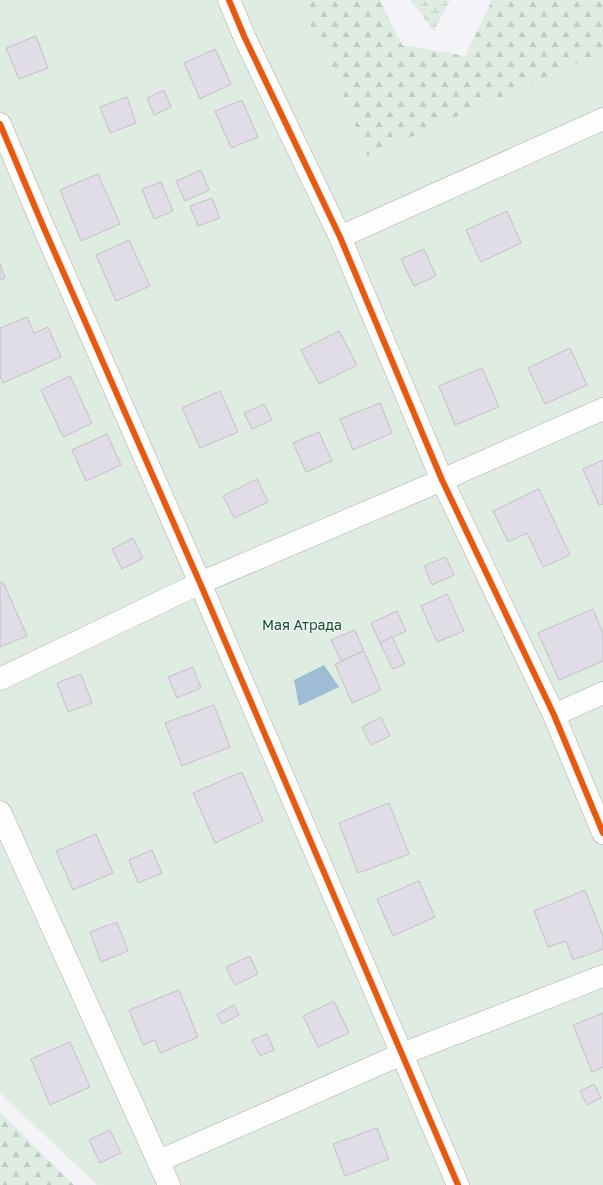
<svg xmlns="http://www.w3.org/2000/svg" width="603" height="1185" font-family="'Golos Text',sans-serif">
	<style>
		.green { fill: #deece2 }
		.forest { fill: url(#forest-firs) }
		.wetland { fill: url(#wetland-marsh) }
		.water { fill: #9ebcd3 }
		.building { fill: #e1dde7; stroke: #c2c1c4 }
		.lines { fill: none; stroke-linecap: round; stroke-linejoin: round }
		.minor-casing { stroke: #acacaf; stroke-width: 23 }
		.minor { stroke: #fdfdfe; stroke-width: 22 }
		.cycleway-casing { stroke: #f3f2fa; stroke-width: 8 }
		.cycleway { stroke: #e8590c; stroke-width: 6 }
		.labels { text-anchor: middle; stroke-width: 3; stroke-linejoin: round; paint-order: stroke }
		.park-label { font-size: 14px; fill: #155328; stroke: #f3f2fa }
	</style>
	<defs>
		<pattern id="forest-firs" width="22" height="20" patternUnits="userSpaceOnUse"><rect width="22" height="20" fill="#deece2"/><path d="M5 1l3.5 6h-7zM16 11l3.5 6h-7z" fill="#bfcbc2"/></pattern>
		<pattern id="wetland-marsh" width="20" height="14" patternUnits="userSpaceOnUse"><rect width="20" height="14" fill="#deece2"/><path d="M1 5h8M5 5V1M11 12h8M15 12V8" fill="none" stroke="#bfcbc2"/></pattern>
	</defs>
	<rect width="100%" height="100%" fill="#f4f4f8"/>
	<!-- green -->
	<polygon class="green" points="0,0 297,0 330,62 367,156 603,52 603,1185 97,1185 0,1093"/>
	<!-- forest -->
	<g class="forest">
		<polygon points="297,0 380,0 402,45 465,56 492,0 603,0 603,52 367,156 330,62"/>
		<polygon points="0,1112 74,1185 0,1185"/>
	</g>
	<!-- wetland -->
	<polygon class="wetland" points="410,0 450,0 434,31"/>
	<!-- water -->
	<polygon class="water" points="324,665 339,687 299,706 294,680"/>
	<!-- building -->
	<g class="building">
		<polygon points="36,36 48,68 19,79 6,48"/>
		<polygon points="215,49 231,84 200,99 184,63"/>
		<polygon points="164,90 171,107 154,115 147,98"/>
		<polygon points="127,97 136,123 110,133 100,107"/>
		<polygon points="242,100 258,137 231,148 215,111"/>
		<polygon points="201,170 209,190 185,201 176,181"/>
		<polygon points="98,174 120,224 81,241 60,190"/>
		<polygon points="161,182 173,211 154,219 142,189"/>
		<polygon points="212,198 220,218 198,226 190,206"/>
		<polygon points="507,211 521,243 481,262 466,230"/>
		<polygon points="129,240 150,286 116,301 96,255"/>
		<polygon points="424,249 436,276 414,286 401,259"/>
		<polygon points="0,263 5,278 0,280"/>
		<polygon points="27,317 34,333 48,327 61,357 3,383 0,375 0,328"/>
		<polygon points="339,331 357,365 319,384 301,350"/>
		<polygon points="570,348 587,385 545,404 528,368"/>
		<polygon points="482,368 499,407 455,425 439,386"/>
		<polygon points="70,376 92,423 63,437 41,390"/>
		<polygon points="220,391 238,432 200,448 182,408"/>
		<polygon points="380,403 392,433 353,450 340,419"/>
		<polygon points="264,404 272,420 252,429 244,413"/>
		<polygon points="319,432 332,461 306,472 293,443"/>
		<polygon points="107,434 121,465 86,481 72,450"/>
		<polygon points="603,460 603,504 599,505 583,469"/>
		<polygon points="257,479 268,502 234,518 223,496"/>
		<polygon points="539,489 570,555 543,567 527,533 508,542 493,511"/>
		<polygon points="133,538 143,558 122,569 112,549"/>
		<polygon points="446,557 454,575 432,585 424,566"/>
		<polygon points="3,582 27,636 0,647 0,583"/>
		<polygon points="447,594 464,631 437,642 421,606"/>
		<polygon points="593,609 603,633 603,661 559,680 538,633"/>
		<polygon points="397,611 406,631 380,643 371,623"/>
		<polygon points="355,630 364,651 341,661 331,640"/>
		<polygon points="392,637 405,664 393,669 380,643"/>
		<polygon points="364,651 381,690 352,703 335,664"/>
		<polygon points="193,667 201,688 177,698 168,677"/>
		<polygon points="81,674 92,703 68,712 57,683"/>
		<polygon points="214,705 230,747 182,766 165,723"/>
		<polygon points="381,717 390,736 371,745 362,727"/>
		<polygon points="242,772 263,821 215,843 193,793"/>
		<polygon points="389,803 409,854 358,873 339,823"/>
		<polygon points="96,834 113,873 73,890 56,851"/>
		<polygon points="152,850 162,873 138,883 129,860"/>
		<polygon points="419,881 435,917 393,936 377,899"/>
		<polygon points="585,890 603,936 603,949 573,960 566,941 548,947 534,911"/>
		<polygon points="117,922 128,951 101,962 90,932"/>
		<polygon points="250,956 258,974 235,985 226,967"/>
		<polygon points="179,990 198,1037 160,1053 155,1040 143,1045 129,1010"/>
		<polygon points="334,1001 349,1033 318,1047 303,1016"/>
		<polygon points="234,1005 239,1015 222,1024 217,1014"/>
		<polygon points="603,1013 603,1067 592,1072 573,1025"/>
		<polygon points="267,1034 274,1050 260,1056 252,1040"/>
		<polygon points="70,1042 90,1087 50,1105 31,1059"/>
		<polygon points="594,1084 601,1098 587,1105 580,1091"/>
		<polygon points="377,1128 389,1159 345,1176 333,1144"/>
		<polygon points="110,1130 121,1153 100,1163 89,1140"/>
	</g>
	<g class="lines">
		<defs>
			<g id="minor">
				<polyline points="229,0 244,36 340,237 442,480 554,715 603,833"/>
				<polyline points="0,124 43,226 200,583 458,1185"/>
				<polyline points="340,237 603,119"/>
				<polyline points="0,679 200,583 442,480 603,409"/>
				<polyline points="554,715 603,693"/>
				<polyline points="0,812 169,1185"/>
				<polyline points="159,1161 402,1054 603,976"/>
			</g>
		</defs>
		<!-- minor casing -->
		<use href="#minor" class="minor-casing"/>
		<!-- minor -->
		<use href="#minor" class="minor"/>
		<defs>
			<g id="cycleway">
				<polyline points="229,0 244,36 340,237 442,480 554,715 603,833"/>
				<polyline points="0,124 43,226 200,583 458,1185"/>
			</g>
		</defs>
		<!-- cycleway casing -->
		<use href="#cycleway" class="cycleway-casing"/>
		<!-- cycleway -->
		<use href="#cycleway" class="cycleway"/>
	</g>
	<g class="labels">
		<!-- park labels -->
		<g class="park-label">
			<text x="302" y="630">Мая Атрада</text>
		</g>
	</g>
</svg>
